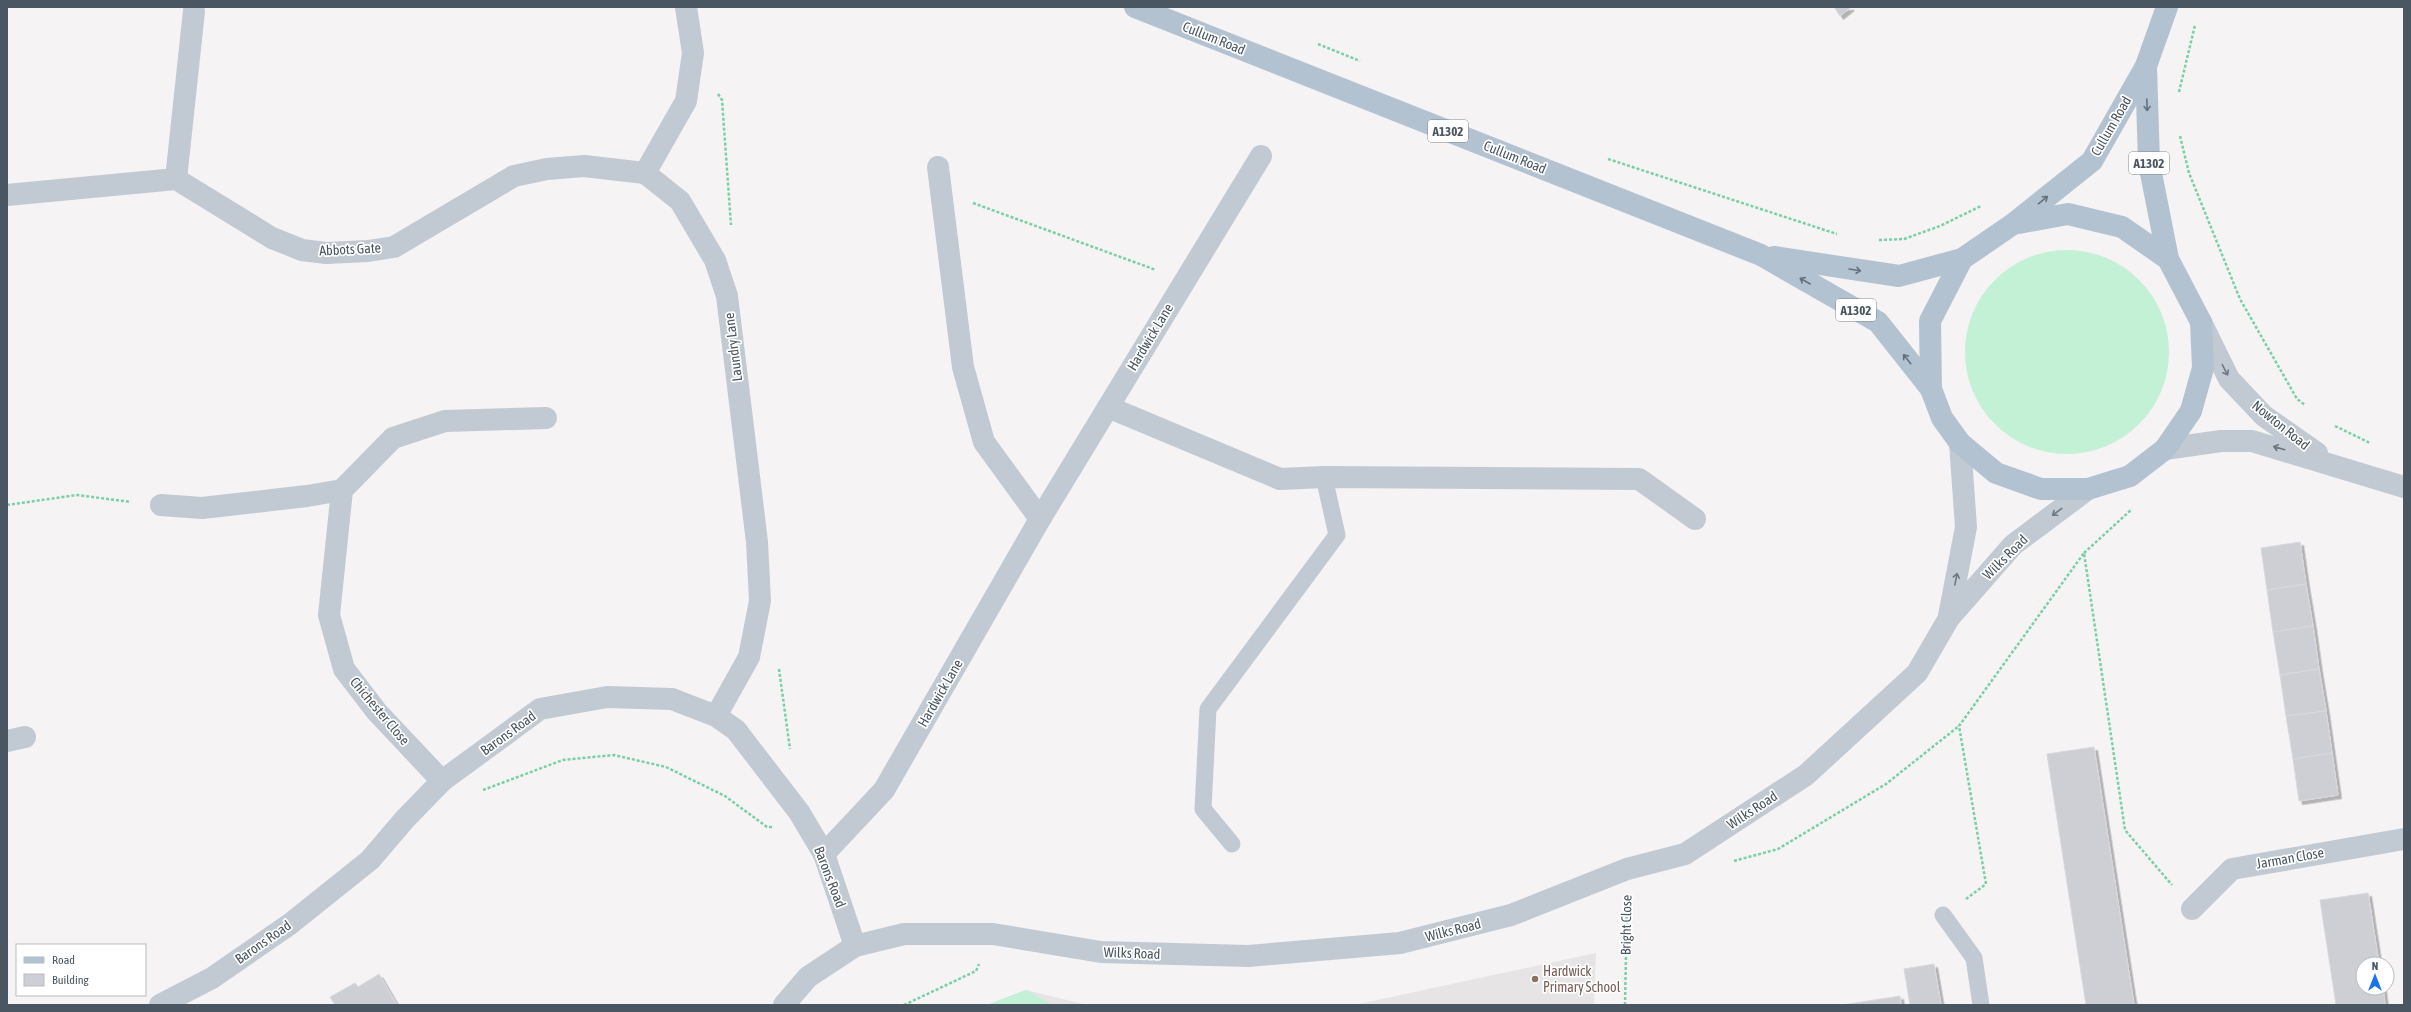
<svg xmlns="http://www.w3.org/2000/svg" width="2411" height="1012" font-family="'Asap Condensed',sans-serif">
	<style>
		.education { fill: #e6e4e5 }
		.green { fill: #c3f1d5 }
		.building { fill: #cdcfd5; stroke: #d7d9de; filter: url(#shadow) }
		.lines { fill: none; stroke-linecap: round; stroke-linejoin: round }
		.path { stroke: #7ad0a6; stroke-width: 2.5; stroke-dasharray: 3 2; stroke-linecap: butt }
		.service { stroke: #c1cad2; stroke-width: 17 }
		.minor { stroke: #c1cad2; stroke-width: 22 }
		.tertiary { stroke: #c1cad2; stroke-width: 22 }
		.primary { stroke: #b3c2d1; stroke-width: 22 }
		.oneway { stroke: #64717d }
		.oneway2 { stroke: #6e7983 }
		.education-dot { fill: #8d6e63; stroke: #fff; stroke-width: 1.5 }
		.labels { text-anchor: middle; stroke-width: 3.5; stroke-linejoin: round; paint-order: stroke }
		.shield { fill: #fff; stroke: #808990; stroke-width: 1 }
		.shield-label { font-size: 13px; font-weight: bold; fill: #4a5661 }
		.street-label { font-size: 14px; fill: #4a5661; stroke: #fff }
		.education-label { font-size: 14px; fill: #785e54; stroke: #fff; text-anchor: start }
	</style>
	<defs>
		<filter id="shadow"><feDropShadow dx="3.5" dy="3.5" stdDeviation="0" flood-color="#0004"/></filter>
	</defs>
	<rect width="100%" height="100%" fill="#f5f3f3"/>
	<!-- education -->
	<g class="education">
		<polygon points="1596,953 1594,1005 1354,1005"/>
		<polygon points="1026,990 1087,1005 987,1005"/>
	</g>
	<!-- green -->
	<g class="green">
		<circle cx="2067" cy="352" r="102"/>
		<polygon points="1026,990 1053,1005 987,1005"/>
	</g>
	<!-- building -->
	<g class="building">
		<polygon points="1834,7 1851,7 1840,16"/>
		<polygon points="2300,542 2306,584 2267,590 2261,548"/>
		<polygon points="2306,584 2313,626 2273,632 2267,590"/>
		<polygon points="2313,626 2319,669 2280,675 2273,632"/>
		<polygon points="2319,669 2326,711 2286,716 2280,675"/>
		<polygon points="2326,711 2332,753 2293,759 2286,716"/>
		<polygon points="2094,747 2134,1005 2086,1005 2047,754"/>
		<polygon points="2332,753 2338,795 2299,801 2293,759"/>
		<polygon points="2368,893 2379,964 2363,964 2363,988 2383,988 2385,1005 2336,1005 2320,900"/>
		<polygon points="1934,964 1941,1005 1910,1005 1904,969"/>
		<polygon points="379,974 397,1005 335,1005 330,997 355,983 358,987"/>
		<polygon points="1900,996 1901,1005 1842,1005"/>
	</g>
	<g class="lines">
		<!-- path -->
		<g class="path">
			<polyline points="1318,44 1360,61"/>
			<polyline points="2179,92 2195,25"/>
			<polyline points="718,94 722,100 731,225"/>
			<polyline points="2180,136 2189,173 2240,299 2297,399 2305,405"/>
			<polyline points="1608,159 1837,234"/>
			<polyline points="973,203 1156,270"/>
			<polyline points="1879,240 1904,239 1940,226 1981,206"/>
			<polyline points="2335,426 2370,443"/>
			<polyline points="7,505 77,495 131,502"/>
			<polyline points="2084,553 2132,509"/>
			<polyline points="779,669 790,749"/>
			<polyline points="483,790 563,760 614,755 666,767 725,796 767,827 772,827"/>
			<polyline points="1734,861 1778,849 1886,784 1959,726"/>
			<polyline points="1966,899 1986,884 1959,726 2084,553 2125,830 2172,885"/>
			<polyline points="904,1005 976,971 979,964"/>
			<polyline points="1625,1005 1627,902"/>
		</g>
		<!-- service -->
		<g class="service">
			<polyline points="1232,844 1203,809 1208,709 1337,535 1324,477"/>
			<polyline points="1943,915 1974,958 1981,1005"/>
		</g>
		<!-- minor -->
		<g class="minor">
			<polyline points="686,7 693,53 686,101 645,173 680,201 715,260 727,296 757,542 760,601 749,657 716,716"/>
			<polyline points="938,167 963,367 984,442 1040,519"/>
			<polyline points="176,179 194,11"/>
			<polyline points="7,195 176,179 272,238 302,250 326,253 368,251 394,247 514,176 547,169 584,166 645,173"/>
			<polyline points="1108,407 1280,479 1324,477 1639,479 1695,519"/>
			<polyline points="161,505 202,508 307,496 342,490"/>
			<polyline points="7,741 25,737"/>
			<polyline points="442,781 377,712 344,669 329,615 342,490 393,438 445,421 546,418"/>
			<polyline points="824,854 884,790 1040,519 1261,156"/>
			<polyline points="2192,909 2232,869 2404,839"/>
			<polyline points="160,1005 212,978 290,924 370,860 405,819 442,781 540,709 607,697 672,699 716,716 736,730 799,812 824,854 855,946"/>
		</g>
		<!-- tertiary -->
		<g class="tertiary">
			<polyline points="2201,322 2229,379 2264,416 2317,453"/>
			<polyline points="2165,449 2221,441 2252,441 2404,487"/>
			<polyline points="1949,616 1966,527 1960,443"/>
			<polyline points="784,1005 808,977 855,946 904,934 993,934 1101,952 1248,956 1400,943 1511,915 1627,869 1685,854 1806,775 1917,673 1949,618 2013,545 2088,489"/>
		</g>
		<!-- primary -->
		<g class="primary">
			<polyline points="1135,7 1761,255 1878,322 1931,389"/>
			<polyline points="2146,66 2149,163 2168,259"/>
			<polyline points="2013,224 2068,214 2122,227 2168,259 2201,322 2203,368 2191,411 2165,449 2130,476 2088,489 2041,489 1996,473 1960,443 1942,418 1931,389 1930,321 1962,259 2013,224 2092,161 2146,66 2167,7"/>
			<polyline points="1774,257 1899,276 1962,259"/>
		</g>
	</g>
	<!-- one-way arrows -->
	<defs><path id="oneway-shaft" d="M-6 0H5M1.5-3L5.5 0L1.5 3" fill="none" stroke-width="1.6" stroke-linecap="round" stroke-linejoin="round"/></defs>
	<g class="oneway">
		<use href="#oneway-shaft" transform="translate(2147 105) rotate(88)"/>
		<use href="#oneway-shaft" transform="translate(2043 200) rotate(-39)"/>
		<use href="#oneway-shaft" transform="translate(1855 270) rotate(9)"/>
		<use href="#oneway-shaft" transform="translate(1805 281) rotate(-150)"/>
		<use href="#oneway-shaft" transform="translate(1907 359) rotate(-129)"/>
	</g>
	<g class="oneway2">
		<use href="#oneway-shaft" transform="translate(2225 370) rotate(63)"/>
		<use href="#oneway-shaft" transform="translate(2279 448) rotate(-164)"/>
		<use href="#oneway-shaft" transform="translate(2057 512) rotate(143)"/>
		<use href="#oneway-shaft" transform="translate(1956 579) rotate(-79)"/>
	</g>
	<!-- markers -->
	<circle class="education-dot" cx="1535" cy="979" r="4"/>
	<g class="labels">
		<!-- shield labels -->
		<g class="shield">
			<rect x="1428" y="120" width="40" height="22" rx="3"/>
			<rect x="2129" y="152" width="40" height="22" rx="3"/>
			<rect x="1836" y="299" width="40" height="22" rx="3"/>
		</g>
		<g class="shield-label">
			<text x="1448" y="136">A1302</text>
			<text x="2149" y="168">A1302</text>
			<text x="1856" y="315">A1302</text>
		</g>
		<!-- street labels -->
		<g class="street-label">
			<text transform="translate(1214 38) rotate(22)" y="5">Cullum Road</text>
			<text transform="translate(2111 126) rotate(-60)" y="5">Cullum Road</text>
			<text transform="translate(1515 157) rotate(22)" y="5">Cullum Road</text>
			<text transform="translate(350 249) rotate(-3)" y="5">Abbots Gate</text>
			<text transform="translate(1150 337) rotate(-59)" y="5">Hardwick Lane</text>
			<text transform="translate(733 347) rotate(-97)" y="5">Laundry Lane</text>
			<text transform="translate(2281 425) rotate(39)" y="5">Nowton Road</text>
			<text transform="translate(2005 557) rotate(-45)" y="5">Wilks Road</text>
			<text transform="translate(940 693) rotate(-60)" y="5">Hardwick Lane</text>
			<text transform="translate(380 711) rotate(50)" y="5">Chichester Close</text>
			<text transform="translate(508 733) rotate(-36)" y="5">Barons Road</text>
			<text transform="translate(1752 810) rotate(-33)" y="5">Wilks Road</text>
			<text transform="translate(2290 858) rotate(-10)" y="5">Jarman Close</text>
			<text transform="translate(830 877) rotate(69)" y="5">Barons Road</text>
			<text transform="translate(1626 925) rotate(-89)" y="5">Bright Close</text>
			<text transform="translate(1453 930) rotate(-14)" y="5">Wilks Road</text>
			<text transform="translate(263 942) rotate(-35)" y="5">Barons Road</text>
			<text transform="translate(1132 953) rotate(2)" y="5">Wilks Road</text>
		</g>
		<!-- education labels -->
		<g class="education-label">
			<text x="1543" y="976">Hardwick<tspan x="1543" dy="16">Primary School</tspan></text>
		</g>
	</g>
	<!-- border -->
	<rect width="2411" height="1012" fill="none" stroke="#4a5661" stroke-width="16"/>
	<!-- legend -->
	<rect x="16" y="944" width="130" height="52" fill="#ffffff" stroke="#b7bbc0"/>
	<rect x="24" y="957" width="20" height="6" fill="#b3c2d1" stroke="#b7bbc0"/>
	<text x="52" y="964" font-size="12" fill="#4a5661">Road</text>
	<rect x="24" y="974" width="20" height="12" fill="#cdcfd5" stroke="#b7bbc0"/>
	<text x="52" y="984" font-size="12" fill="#4a5661">Building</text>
	<!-- north arrow -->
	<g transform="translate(2375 976)"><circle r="19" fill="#ffffff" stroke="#b7bbc0"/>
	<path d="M0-3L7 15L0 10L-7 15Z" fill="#1a73e8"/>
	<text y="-6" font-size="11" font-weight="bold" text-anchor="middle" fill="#4a5661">N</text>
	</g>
</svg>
